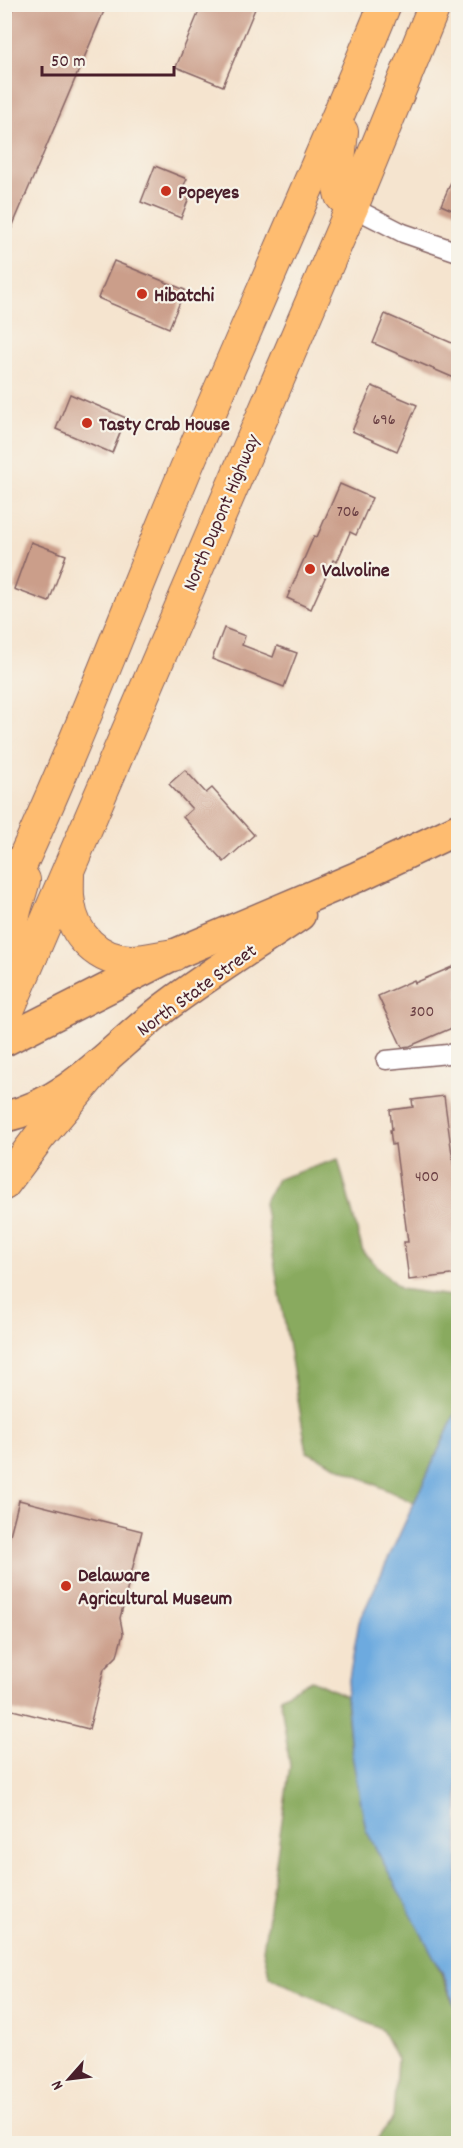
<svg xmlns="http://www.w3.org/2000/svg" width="463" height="2148" font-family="Dekko,sans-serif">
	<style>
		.forest { fill: #89aa5f; stroke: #6a6445; stroke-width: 1.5 }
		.water { fill: #6daadf; stroke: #5c6485; stroke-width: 1.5 }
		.building { fill: #cb9e8a }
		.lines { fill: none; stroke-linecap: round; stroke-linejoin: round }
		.minor-casing { stroke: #866464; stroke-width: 21 }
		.primary-casing { stroke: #866464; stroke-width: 33 }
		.trunk-casing { stroke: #866464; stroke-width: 34 }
		.minor { stroke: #fff; stroke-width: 18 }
		.primary { stroke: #febc70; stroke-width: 30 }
		.trunk { stroke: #febc70; stroke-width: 32 }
		.poi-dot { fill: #c8321e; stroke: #f7f3e8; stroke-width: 2 }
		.labels { text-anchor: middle; stroke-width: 4.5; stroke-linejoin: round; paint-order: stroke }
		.number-label { font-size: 16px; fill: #6a3f43 }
		.poi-label { font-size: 20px; font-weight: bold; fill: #4a1f2b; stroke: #f7f3e8; text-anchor: start }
		.street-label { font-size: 20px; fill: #4a1f2b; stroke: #f7f3e8 }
	</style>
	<rect width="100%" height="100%" fill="#f7f3e8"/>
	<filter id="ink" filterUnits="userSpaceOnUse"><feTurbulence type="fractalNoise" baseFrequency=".0167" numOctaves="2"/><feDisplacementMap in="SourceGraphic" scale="12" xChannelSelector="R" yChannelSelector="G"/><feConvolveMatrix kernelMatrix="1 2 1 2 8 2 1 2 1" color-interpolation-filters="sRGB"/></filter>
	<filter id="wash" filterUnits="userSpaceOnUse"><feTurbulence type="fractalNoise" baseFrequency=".008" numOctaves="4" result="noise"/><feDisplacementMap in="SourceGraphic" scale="24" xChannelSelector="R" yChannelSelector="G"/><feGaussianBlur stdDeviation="1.35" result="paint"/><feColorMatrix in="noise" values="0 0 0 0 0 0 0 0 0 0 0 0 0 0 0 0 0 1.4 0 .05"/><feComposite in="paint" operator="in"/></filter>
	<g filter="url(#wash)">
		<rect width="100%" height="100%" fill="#f5e4cf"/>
		<!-- forest -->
		<g class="forest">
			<polygon points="338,1159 363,1252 400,1289 458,1297 458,1408 414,1503 307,1452 264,1203 277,1179"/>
			<polygon points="311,1680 346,1696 351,1750 458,2015 458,2143 374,2143 393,2118 397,2059 382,2030 270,1977 263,1950 290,1766 280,1697"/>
		</g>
		<!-- water -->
		<polygon class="water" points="458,1408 458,2015 444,1976 366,1830 351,1750 346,1696 359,1622"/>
		<g id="blocks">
			<!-- building -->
			<g class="building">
				<polygon points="15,4 107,4 4,246 4,29"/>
				<polygon points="202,4 257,4 223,86 176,67"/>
				<polygon points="459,164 459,213 441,205"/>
				<polygon points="155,166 187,179 182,189 191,193 181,218 141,202"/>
				<polygon points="114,261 185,290 169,328 98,298"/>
				<polygon points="385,314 459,346 459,380 373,343"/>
				<polygon points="372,386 417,405 397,451 352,431"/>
				<polygon points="70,394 126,418 112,453 56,429"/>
				<polygon points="340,484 372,498 356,535 350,532 337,562 333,560 311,609 287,598 314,536 317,537"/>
				<polygon points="31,542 66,555 49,602 14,589"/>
				<polygon points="224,628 245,636 242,645 273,657 277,646 297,653 284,687 212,659"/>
				<polygon points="185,770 206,793 212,788 254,835 224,862 183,817 192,809 169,784"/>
				<polygon points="459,964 459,1025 410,1046 402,1047 378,996 414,980 415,983"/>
				<polygon points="444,1096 459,1205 459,1274 409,1280 404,1242 408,1242 395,1144 392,1145 390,1130 392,1130 390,1110 413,1107 412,1100"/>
				<polygon points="19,1500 142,1531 120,1618 123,1634 117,1656 104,1669 89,1729 4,1708 4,1558"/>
			</g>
		</g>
	</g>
	<g filter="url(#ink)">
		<use href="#blocks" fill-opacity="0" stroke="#866464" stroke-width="1.5"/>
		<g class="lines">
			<defs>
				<g id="minor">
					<polyline points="352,207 403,233 458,252"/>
					<polyline points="386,1060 458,1053"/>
				</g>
				<g id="primary">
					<polyline points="4,1041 173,955 357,877 458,829"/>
					<path d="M4,1117C73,1101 114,1045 168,1005C211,973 256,945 300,915"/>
				</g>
				<g id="trunk">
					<polyline points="342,132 337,179 341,196 352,207"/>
					<path d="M68,875C68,884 67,894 69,903C73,935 98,961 131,961C145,961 160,957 173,955"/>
					<path d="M24,880C16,911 0,935 32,955"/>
					<path d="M4,901C73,756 128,606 190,459C255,307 322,157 385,4"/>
					<polyline points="4,1020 352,207 435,4"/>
					<polyline points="4,1184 40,1136 103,1062"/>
				</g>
			</defs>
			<!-- minor casing -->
			<use href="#minor" class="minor-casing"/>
			<!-- primary casing -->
			<use href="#primary" class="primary-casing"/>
			<!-- trunk casing -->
			<use href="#trunk" class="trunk-casing"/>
			<!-- minor -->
			<use href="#minor" class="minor"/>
			<!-- primary -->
			<use href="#primary" class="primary"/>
			<!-- trunk -->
			<use href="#trunk" class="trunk"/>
		</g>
	</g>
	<!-- markers -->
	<g class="poi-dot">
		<circle cx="166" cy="191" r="6"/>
		<circle cx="142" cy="294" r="6"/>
		<circle cx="87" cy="423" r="6"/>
		<circle cx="310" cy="569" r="6"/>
		<circle cx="66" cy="1586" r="6"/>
	</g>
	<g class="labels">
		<!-- number labels -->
		<g class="number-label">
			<text x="384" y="424">696</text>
			<text x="348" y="516">706</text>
			<text x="422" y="1016">300</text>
			<text x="427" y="1181">400</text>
		</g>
		<!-- poi labels -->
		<g class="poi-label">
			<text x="178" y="198">Popeyes</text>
			<text x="154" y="301">Hibatchi</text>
			<text x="99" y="430">Tasty Crab House</text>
			<text x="322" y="576">Valvoline</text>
			<text x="78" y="1581">Delaware<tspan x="78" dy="23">Agricultural Museum</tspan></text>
		</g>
		<!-- street labels -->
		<g class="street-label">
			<text transform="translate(220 512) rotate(-67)" y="7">North Dupont Highway</text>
			<text transform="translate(196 989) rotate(-36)" y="7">North State Street</text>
		</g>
	</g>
	<!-- margin -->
	<rect width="463" height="2148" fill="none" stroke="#f7f3e8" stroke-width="24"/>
	<!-- north arrow -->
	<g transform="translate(69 2079) rotate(242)" stroke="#f7f3e8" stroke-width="4.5" paint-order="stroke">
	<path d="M0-4.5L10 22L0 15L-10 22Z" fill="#4a1f2b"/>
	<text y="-9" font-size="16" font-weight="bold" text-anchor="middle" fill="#4a1f2b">N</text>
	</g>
	<!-- scale -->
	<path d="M42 66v9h132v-9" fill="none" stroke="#4a1f2b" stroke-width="3"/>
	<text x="51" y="66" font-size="18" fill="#4a1f2b" stroke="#f7f3e8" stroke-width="4.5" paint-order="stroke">50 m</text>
</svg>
